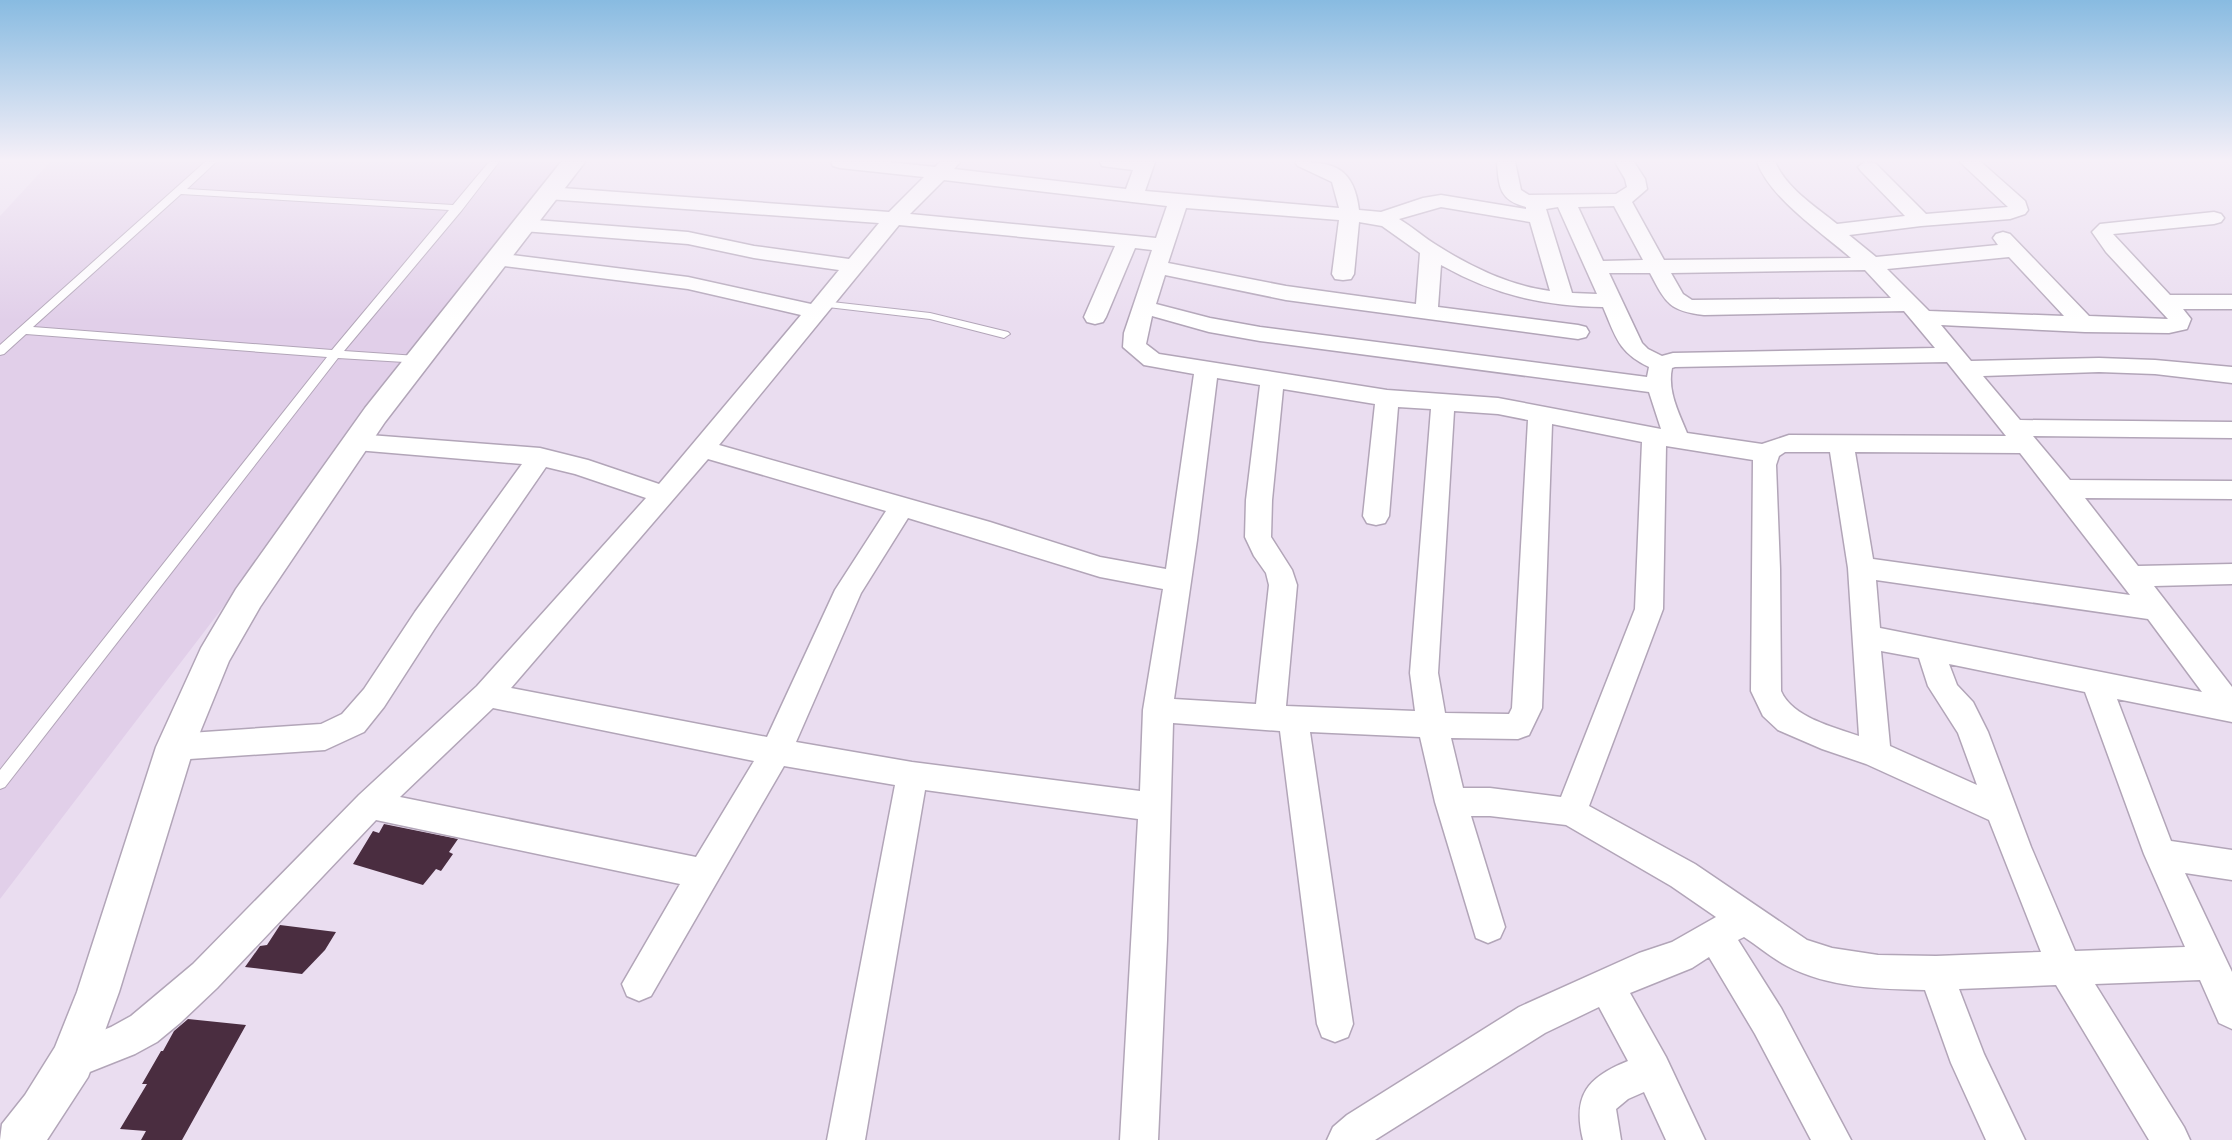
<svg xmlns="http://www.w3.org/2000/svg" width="2232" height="1140" font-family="Lora,serif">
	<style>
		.built { fill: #e1cfe9 }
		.building { fill: #4a2d40 }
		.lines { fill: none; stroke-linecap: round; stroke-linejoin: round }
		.lane-casing { stroke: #b2a5b8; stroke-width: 2 }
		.street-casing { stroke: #b2a5b8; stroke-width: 3 }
		.secondary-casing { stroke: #b2a5b8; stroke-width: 3 }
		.lane { fill: #fff; fill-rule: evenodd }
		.street { fill: #fff; fill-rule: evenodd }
		.secondary { fill: #fff; fill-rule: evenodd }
	</style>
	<rect width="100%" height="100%" fill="#eaddf0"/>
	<!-- built -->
	<polygon class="built" points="50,162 563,162 0,899 0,216"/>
	<!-- building -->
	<g class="building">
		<polygon points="384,824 458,839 449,852 453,854 441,871 436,869 423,885 353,864 373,831 379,833"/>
		<polygon points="280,925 336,932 325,950 302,974 245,967 260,946 267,945"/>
		<polygon points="188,1019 246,1025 182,1140 141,1140 146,1131 120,1129 147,1084 142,1084 161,1051 163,1051 174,1031"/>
	</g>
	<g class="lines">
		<defs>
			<g id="lane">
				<path d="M205,162H216L187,189L453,205L489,162H499L462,210L344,351L417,356L423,360L421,363L338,358L5,787L0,789V770L327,357L26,334L4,354L0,355V345ZM181,194L449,210L332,350L33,327Z"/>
				<polygon points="823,301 930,313 1008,332 1010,334 1004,338 930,319 819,306 819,302"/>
			</g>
			<path id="street" d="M831,162H889L935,167L940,162H960L954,169L1126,189L1133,170L1102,166L1100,162H1155L1145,191L1339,208L1332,182L1298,166L1295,162C1334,161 1354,168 1359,210L1381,212L1423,198L1441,195L1526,209V207C1499,200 1499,187 1497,162H1515L1521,190L1529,195L1616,194L1627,187L1625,179L1615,162H1634L1645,179L1647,189L1632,202L1664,260L1851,258C1821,232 1771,199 1757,162H1775C1787,189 1815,206 1837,224L1905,216L1861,171L1858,167L1865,162L1875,163L1926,214L2008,207L1960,162H1981L2025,201L2028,210L2025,214L2010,219L1921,226L1849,235L1876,257L1998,245L1993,238L1996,234L2003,232L2010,234L2089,316L2168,319L2106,252L2092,232L2100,224L2214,212L2221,214L2224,218L2221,222L2214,224L2113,234L2170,295H2232V309H2183L2191,319L2187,329L2169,333L2085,332L1941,325L1971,361L2099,358L2155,360L2232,367V383L2155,374L2099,372L1983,376L2020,420L2232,422V438L2033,436L2070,480L2232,481V499L2085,498L2138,566L2232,564V584L2154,586L2232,687V722L2117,699L2171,841L2232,850V880L2185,873L2232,972V1029L2219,1023L2200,980L2095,984L2184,1127L2190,1140H2149L2056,985L1959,989L1984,1054L2025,1140H1986L1951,1063L1925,990C1879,989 1829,988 1787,966C1772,958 1758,946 1744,937L1738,940L1781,1008L1851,1140H1811L1755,1034L1709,957L1692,968L1630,993L1666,1057L1705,1140H1666L1644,1092L1628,1099L1616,1109L1621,1140H1583C1572,1095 1588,1077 1628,1061L1599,1007L1545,1033L1375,1140H1327L1333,1127L1347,1115L1519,1007L1639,953L1672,942L1716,917L1671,886L1566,825L1490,816H1471L1505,927L1500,938L1488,943L1476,938L1435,802L1420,737L1310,732L1353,1024L1348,1037L1335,1042L1322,1037L1317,1024L1280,731L1173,723L1167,940L1158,1140H1120L1138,819L925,790L865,1140H827L895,785L784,766L651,996L639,1001L627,996L622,984L680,884L376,820L217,988L180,1023L157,1042L135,1054L72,1079L59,1074L54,1061L59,1048L111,1027L131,1016L193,964L359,795L477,686L646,498L575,474L546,467L435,628L384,707L364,732L325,750L175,760L164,756L160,747L164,738L175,734L321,724L342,714L364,689L415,612L522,464L356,450L347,448L344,442L347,436L356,434L540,448L588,460L659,484L801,315L688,289L496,265L489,263L486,259L489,255L496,253L688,277L811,304L839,270L754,258L688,244L523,231L516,229L513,225L516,221L523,219L688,232L754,246L849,259L879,223L548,199L541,197L538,193L541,189L548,187L889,212L924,177L840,168L833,166ZM944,180L1167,206L1156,238L910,214ZM1614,206L1643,260L1603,261L1578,207ZM1441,207L1530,222L1550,291C1511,286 1471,267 1438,246C1424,238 1413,227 1399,219ZM1558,207L1597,294L1572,293L1546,209ZM1186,208L1339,220L1332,274L1335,279L1343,280L1351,279L1354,274L1359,222L1382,226L1420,253L1416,304L1286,286L1168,263ZM899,225L1115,246L1084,317L1087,322L1095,324L1103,322L1106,317L1135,248L1152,250L1124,333L1123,347L1144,365L1194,374L1166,569L1100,557L990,522L719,445ZM2009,257L2064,316L1929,311L1887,269ZM1441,265C1495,295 1542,306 1603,307C1616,337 1618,352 1649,367L1647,377L1260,327L1210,318L1156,304L1165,275L1286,300L1578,339L1586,337L1589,332L1586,327L1578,325L1438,307ZM1865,270L1891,298L1692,300L1683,294L1671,273ZM1609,273H1650C1666,303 1669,311 1704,315L1904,311L1935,348L1673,353L1662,356L1648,349L1642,343ZM1152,316L1209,332L1260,341L1649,392L1661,429L1498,398L1387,390L1159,354L1146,344ZM1947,362L2006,436L1789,435L1762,444L1687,433C1679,413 1667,391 1672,368L1675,367ZM1217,378L1260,385L1246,500L1245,537L1254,556L1266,573L1269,585L1256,704L1174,699L1197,540ZM1283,389L1375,404L1363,516L1367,523L1376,525L1385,523L1389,516L1398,407L1431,409L1410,673L1415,711L1286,706L1297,585L1292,570L1271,537L1272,500ZM1454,411L1498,414L1528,420L1512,708L1509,714L1445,713L1438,673ZM1552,424L1642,442L1635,609L1561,797L1490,788H1463L1451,738L1518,739L1529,735L1542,708ZM1666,446L1753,460L1751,691L1763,716L1778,730L1822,749L1866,764L1989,820L2041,952L1936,956L1878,955L1832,948L1807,940L1695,864L1589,806L1663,609ZM1785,452H1830L1848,568L1859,736C1833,727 1792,717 1781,691L1780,569L1776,465L1779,456ZM1855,452L2020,453L2130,595L1873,559ZM708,459L886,511L835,590L767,737L511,688ZM908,518L1100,577L1163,589L1143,710L1140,791L912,762L796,742L861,593ZM1876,580L2148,619L2202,692L1880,628ZM1881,651L1919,658L1928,686L1958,733L1977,785L1890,746ZM1949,664L2085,692L2144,854L2185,947L2075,951L2031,847L1988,732L1973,702L1957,685ZM493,708L754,761L696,857L400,797Z"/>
			<polygon id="secondary" points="561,162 585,162 385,422 260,607 229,661 194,747 119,992 94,1061 88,1077 47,1140 0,1140 2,1124 25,1095 55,1047 77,992 156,747 201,648 236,589 365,408"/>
		</defs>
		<!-- lane casing -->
		<use href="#lane" class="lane-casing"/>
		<!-- street casing -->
		<use href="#street" class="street-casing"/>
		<!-- secondary casing -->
		<use href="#secondary" class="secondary-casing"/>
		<!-- lane -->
		<use href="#lane" class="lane"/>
		<!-- street -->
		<use href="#street" class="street"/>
		<!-- secondary -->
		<use href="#secondary" class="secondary"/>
	</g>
	<!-- sky -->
	<linearGradient id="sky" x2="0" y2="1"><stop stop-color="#88bbe1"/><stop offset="0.5" stop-color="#f6f0f8"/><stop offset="1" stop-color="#f6f0f8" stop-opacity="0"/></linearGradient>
	<rect width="2232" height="321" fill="url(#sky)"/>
</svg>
